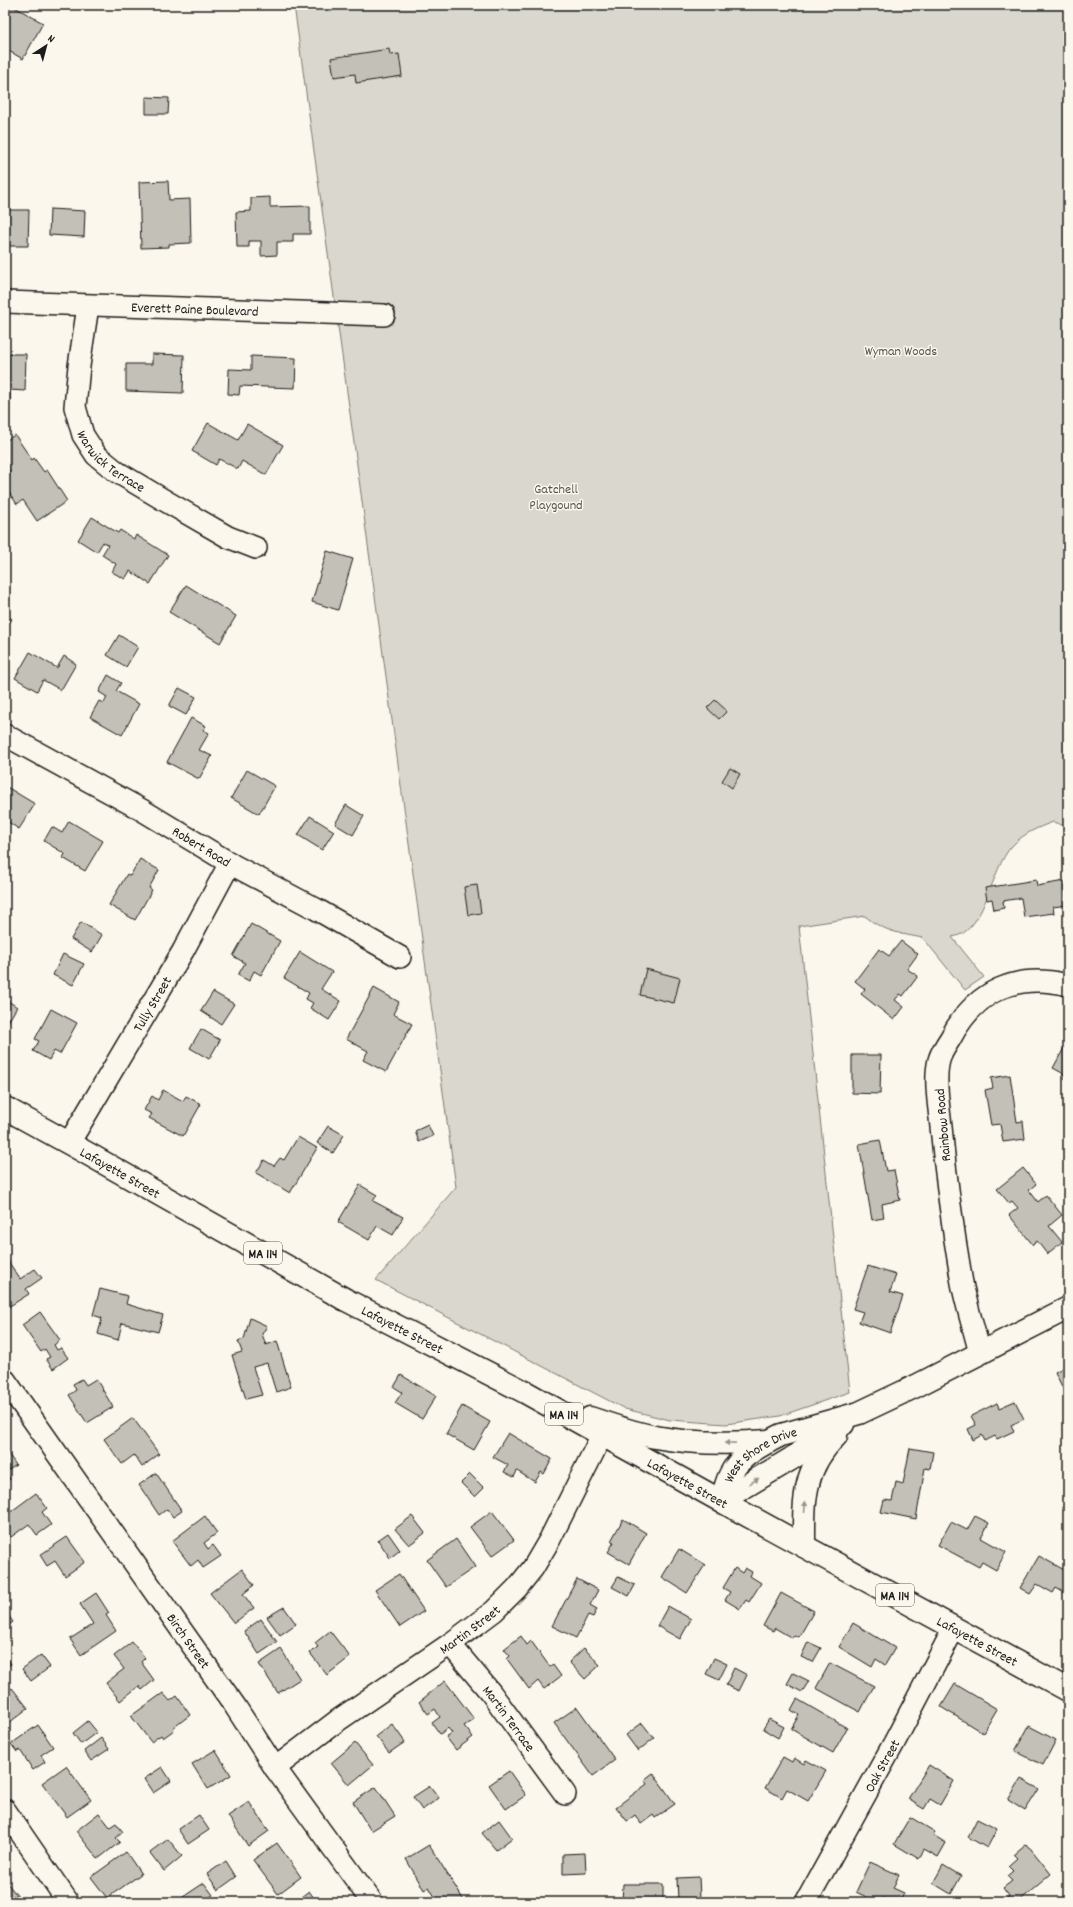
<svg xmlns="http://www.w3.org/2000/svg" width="1073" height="1907" font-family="Dekko,sans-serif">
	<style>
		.green { fill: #dad7ce; stroke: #7b7a75 }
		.building { fill: #c3c0b8; stroke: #1c1c1c }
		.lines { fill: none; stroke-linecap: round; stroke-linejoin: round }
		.minor-casing { stroke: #1c1c1c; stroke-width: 24 }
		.secondary-casing { stroke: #1c1c1c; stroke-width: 25 }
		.primary-casing { stroke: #1c1c1c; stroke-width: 25 }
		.minor { stroke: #fbf7ec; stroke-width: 21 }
		.secondary { stroke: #fbf7ec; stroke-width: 22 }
		.primary { stroke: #fbf7ec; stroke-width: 22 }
		.oneway { fill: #97948e }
		.labels { text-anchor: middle; stroke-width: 3; stroke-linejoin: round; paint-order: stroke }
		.shield { fill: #fbf7ec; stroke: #5f5e5a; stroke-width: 1 }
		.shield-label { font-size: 13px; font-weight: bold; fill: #1c1c1c }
		.street-label { font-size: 14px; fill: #1c1c1c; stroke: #fbf7ec }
		.park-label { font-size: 14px; fill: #555451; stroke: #fbf7ec }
	</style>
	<rect width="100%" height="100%" fill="#fbf7ec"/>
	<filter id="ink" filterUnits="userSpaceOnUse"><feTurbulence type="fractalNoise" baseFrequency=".025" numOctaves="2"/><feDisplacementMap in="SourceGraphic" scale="8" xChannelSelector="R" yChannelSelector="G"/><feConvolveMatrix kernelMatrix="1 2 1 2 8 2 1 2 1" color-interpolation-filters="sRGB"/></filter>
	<g filter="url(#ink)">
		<!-- green -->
		<path class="green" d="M294,5H1068V827L1053,822C1037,828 1024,833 1012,846C990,869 986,933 952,937L984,977L965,990L923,938C901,934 882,931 865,916L799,926L850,1392L780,1416L726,1424L670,1420L625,1409L376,1280L456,1187Z"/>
		<!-- building -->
		<g class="building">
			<polygon points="5,5 11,5 43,23 23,59 7,50 5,53"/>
			<polygon points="389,49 390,55 399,54 402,76 356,83 355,74 334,77 331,58"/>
			<polygon points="146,97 169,98 168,114 146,114"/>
			<polygon points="168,181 169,200 190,199 191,243 169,244 169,247 141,248 139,182"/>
			<polygon points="270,197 270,207 310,206 310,234 293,234 293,242 277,242 277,255 261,256 261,241 249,241 249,247 237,247 236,212 251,211 251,198"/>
			<polygon points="50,209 85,211 84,237 49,235"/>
			<polygon points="5,210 29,210 28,246 5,246"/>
			<polygon points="5,354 26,354 25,391 10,390 10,401 5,401"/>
			<polygon points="152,354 184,355 183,393 126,391 126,364 152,364"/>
			<polygon points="251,356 296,358 295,388 240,386 239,395 228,394 229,369 251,370"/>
			<polygon points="208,423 238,440 247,424 283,445 266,475 242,461 238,469 219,459 216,465 192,451"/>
			<polygon points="15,435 32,460 34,458 44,472 47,470 67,501 37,521 23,500 17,504 8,491 5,493 5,475 10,472 5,464 5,441"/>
			<polygon points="92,517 118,533 120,530 134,539 136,535 168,555 150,584 130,571 125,579 112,572 116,564 102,555 108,545 103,542 97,552 78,540"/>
			<polygon points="327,551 353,559 338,610 312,602"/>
			<polygon points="186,585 236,616 220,643 169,612"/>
			<polygon points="5,615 12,619 5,630"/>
			<polygon points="119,635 138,647 126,667 107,655"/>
			<polygon points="30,652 57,668 64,656 76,664 61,690 43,680 37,691 15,678"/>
			<polygon points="108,675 121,683 116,691 139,704 122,735 90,717 99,701 104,703 107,697 99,692"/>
			<polygon points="179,688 196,697 186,715 169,706"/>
			<polygon points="715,700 727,711 719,719 707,708"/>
			<polygon points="191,718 206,726 203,730 209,733 199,750 212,756 199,779 167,762"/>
			<polygon points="730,768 740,774 732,788 722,781"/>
			<polygon points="247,770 275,786 259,814 231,798"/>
			<polygon points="5,786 35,804 19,829 5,820"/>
			<polygon points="346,805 364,816 353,835 335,824"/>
			<polygon points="310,816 334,831 322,850 298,835"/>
			<polygon points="69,821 103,841 85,871 63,858 65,854 44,841 52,827 62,833"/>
			<polygon points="140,859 159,870 149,888 152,890 135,920 109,905 127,874 130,876"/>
			<polygon points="1036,880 1037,886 1064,881 1067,905 1053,907 1054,913 1024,917 1021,898 1003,901 1004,908 994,910 992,899 987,900 985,888"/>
			<polygon points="477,885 481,913 468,915 464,887"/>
			<polygon points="81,922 102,935 92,952 71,939"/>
			<polygon points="251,924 280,941 261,975 254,971 249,981 238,975 245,963 233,956"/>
			<polygon points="901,941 918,954 907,969 918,976 903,996 900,994 895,1000 904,1007 894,1020 861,994 865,989 855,981 879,949 889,956"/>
			<polygon points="300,952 332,972 321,989 341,1001 329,1020 310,1008 313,1003 306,999 309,993 284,978"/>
			<polygon points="63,954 84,964 73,985 53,975"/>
			<polygon points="646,969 680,978 674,1003 640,995"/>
			<polygon points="374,988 399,1002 393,1014 412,1024 386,1072 363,1060 368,1051 346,1039"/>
			<polygon points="213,992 234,1004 221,1024 201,1011"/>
			<polygon points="5,999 17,1007 5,1027"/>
			<polygon points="51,1009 77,1023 60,1054 54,1051 49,1060 33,1051 39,1041 35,1039"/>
			<polygon points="201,1029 220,1040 209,1059 190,1048"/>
			<polygon points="1068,1041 1068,1080 1064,1078 1066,1075 1053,1068"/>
			<polygon points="852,1055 881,1055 880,1094 852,1093"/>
			<polygon points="1010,1075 1017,1122 1023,1121 1025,1139 1003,1142 1000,1124 991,1125 985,1090 993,1088 991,1078"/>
			<polygon points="163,1090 183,1101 186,1096 201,1104 183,1136 149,1118 152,1114 144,1110 152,1096 158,1100"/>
			<polygon points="428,1125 433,1136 419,1142 415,1131"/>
			<polygon points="328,1126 344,1135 333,1153 317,1143"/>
			<polygon points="298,1137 317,1148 290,1193 256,1173 264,1160 274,1166 280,1158 284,1160"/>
			<polygon points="880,1140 886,1171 894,1170 900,1200 882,1204 884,1218 872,1220 859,1144"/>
			<polygon points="1023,1168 1036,1184 1029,1190 1038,1202 1046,1195 1062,1215 1049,1226 1062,1242 1047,1254 1037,1241 1033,1245 1009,1215 1018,1208 1012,1201 1009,1203 997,1189"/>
			<polygon points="360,1185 377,1195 373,1201 403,1217 393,1235 377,1226 369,1240 338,1222"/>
			<polygon points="6,1258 20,1279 35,1269 42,1278 26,1289 29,1294 5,1309"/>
			<polygon points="868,1266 896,1275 890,1292 903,1296 890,1333 859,1322 863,1312 853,1309"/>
			<polygon points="100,1289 128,1296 126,1304 163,1315 158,1332 122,1323 118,1340 98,1334 102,1318 93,1315"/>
			<polygon points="40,1312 60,1340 54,1345 57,1350 61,1348 68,1358 53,1369 46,1359 50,1357 45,1349 41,1352 22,1325"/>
			<polygon points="250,1318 267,1326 262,1334 266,1345 277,1341 291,1387 276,1392 267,1363 253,1367 262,1395 246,1399 232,1355 242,1352 238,1341 244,1339"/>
			<polygon points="1068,1365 1068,1394 1066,1395 1055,1372"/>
			<polygon points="401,1375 436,1396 422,1419 395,1403 402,1392 394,1387"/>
			<polygon points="82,1379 86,1385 96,1379 113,1407 87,1423 69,1395 76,1390 73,1384"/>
			<polygon points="1015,1401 1024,1419 1011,1425 1014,1431 997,1439 995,1436 985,1441 982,1435 973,1440 968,1429 976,1425 971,1416 997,1403 999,1408"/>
			<polygon points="462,1406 490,1422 474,1450 446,1434"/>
			<polygon points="133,1418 159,1454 142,1467 134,1455 122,1464 104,1439"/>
			<polygon points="508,1433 552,1459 544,1474 541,1472 535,1482 517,1471 514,1477 504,1472 508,1465 493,1457"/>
			<polygon points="910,1448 933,1452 930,1469 925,1468 916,1519 881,1512 884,1500 892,1501 896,1482 903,1484"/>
			<polygon points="5,1449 16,1465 6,1472 10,1479 5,1483"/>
			<polygon points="156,1473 182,1511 173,1517 167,1509 159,1515 139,1485"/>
			<polygon points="470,1474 484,1488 475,1497 461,1483"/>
			<polygon points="36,1493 47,1508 42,1512 51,1525 37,1535 29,1524 11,1537 5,1529 5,1516"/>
			<polygon points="492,1511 514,1540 492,1556 470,1527"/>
			<polygon points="205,1516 217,1533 204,1543 208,1549 213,1545 221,1556 203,1568 198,1560 191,1566 172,1541"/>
			<polygon points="412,1516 425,1533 409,1545 395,1529"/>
			<polygon points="975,1516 989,1523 981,1538 1006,1552 996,1570 982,1562 979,1567 938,1545 951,1522 967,1530"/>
			<polygon points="623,1519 646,1533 629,1564 608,1552 614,1542 611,1541"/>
			<polygon points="388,1533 400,1550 390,1558 378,1540"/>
			<polygon points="67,1537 85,1562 65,1576 55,1561 47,1566 40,1555"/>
			<polygon points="456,1539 475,1567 446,1587 427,1560"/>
			<polygon points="679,1549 705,1565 687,1593 662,1577"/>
			<polygon points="1039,1556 1068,1572 1068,1595 1056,1588 1053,1593 1037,1584 1030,1594 1020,1588"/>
			<polygon points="735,1568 742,1573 745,1568 752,1572 750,1576 761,1583 749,1602 746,1600 740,1609 725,1600 730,1592 723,1588"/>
			<polygon points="242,1569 254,1585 243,1594 254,1608 234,1623 210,1593"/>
			<polygon points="399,1574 424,1611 400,1627 375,1590"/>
			<polygon points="618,1577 635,1585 629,1596 612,1587"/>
			<polygon points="577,1579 598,1590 590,1605 597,1609 593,1617 588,1615 576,1638 552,1626"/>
			<polygon points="96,1593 109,1613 106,1615 116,1631 81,1655 70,1639 93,1624 80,1604"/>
			<polygon points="781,1593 814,1611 799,1637 794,1635 792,1638 775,1628 773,1631 763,1626"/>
			<polygon points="668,1606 691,1619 680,1639 657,1626"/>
			<polygon points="284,1607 296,1624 280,1635 267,1617"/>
			<polygon points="5,1611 13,1622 5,1628"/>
			<polygon points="261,1619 277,1642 259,1654 244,1631"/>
			<polygon points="853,1623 895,1648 885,1665 876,1659 872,1667 839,1647"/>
			<polygon points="330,1631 350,1657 327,1675 310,1653 318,1647 315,1643"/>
			<polygon points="521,1636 527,1645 531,1641 550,1667 553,1665 561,1676 544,1689 538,1681 529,1689 507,1659 510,1656 504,1649"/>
			<polygon points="132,1642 145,1658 141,1662 154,1680 142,1690 139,1686 120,1701 106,1683 124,1669 114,1656"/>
			<polygon points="808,1642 821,1648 813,1662 801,1657"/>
			<polygon points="584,1648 600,1665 585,1679 569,1662"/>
			<polygon points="281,1649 300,1679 278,1693 259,1664"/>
			<polygon points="5,1655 11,1664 5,1668"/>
			<polygon points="41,1655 50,1667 31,1681 22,1669"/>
			<polygon points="714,1658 727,1664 719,1680 706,1674"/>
			<polygon points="830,1663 874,1686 860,1712 816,1688"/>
			<polygon points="734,1668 747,1675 739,1691 726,1685"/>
			<polygon points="793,1673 809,1681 802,1692 787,1684"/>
			<polygon points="445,1681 474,1719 464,1726 473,1737 456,1750 446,1737 452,1733 448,1728 440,1734 432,1723 440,1717 435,1709 428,1714 419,1702"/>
			<polygon points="955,1684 997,1709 983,1733 941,1707"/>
			<polygon points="12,1688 28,1708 5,1726 5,1693"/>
			<polygon points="163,1693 170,1701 177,1696 190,1715 173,1728 174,1730 163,1738 161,1735 151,1742 131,1716"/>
			<polygon points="797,1699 847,1728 833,1753 791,1729 799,1715 791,1710"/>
			<polygon points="577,1707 615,1760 593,1776 554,1723"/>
			<polygon points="769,1719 784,1727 778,1738 763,1729"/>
			<polygon points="88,1721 97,1732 81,1744 73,1733"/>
			<polygon points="642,1723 654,1738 638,1751 626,1735"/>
			<polygon points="392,1724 405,1742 389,1753 376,1736"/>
			<polygon points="38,1725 53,1747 41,1755 45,1762 33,1770 20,1750 17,1752 11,1744"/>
			<polygon points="1029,1726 1056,1740 1043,1765 1015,1751"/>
			<polygon points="101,1738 109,1749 91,1761 84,1751"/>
			<polygon points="355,1743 373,1765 349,1785 331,1763"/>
			<polygon points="215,1750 231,1775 208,1789 192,1764"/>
			<polygon points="783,1757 792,1762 794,1758 804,1764 806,1760 826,1771 808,1801 787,1789 782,1798 765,1788"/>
			<polygon points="929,1765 954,1781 940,1805 930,1799 924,1809 908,1799"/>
			<polygon points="66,1766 91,1800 67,1817 42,1783"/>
			<polygon points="162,1767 171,1781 153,1793 144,1779"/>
			<polygon points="509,1771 526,1795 506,1809 489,1785"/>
			<polygon points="653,1773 675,1804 655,1818 653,1815 641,1824 635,1815 627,1821 616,1807 647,1784 644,1780"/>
			<polygon points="1021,1779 1039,1789 1025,1811 1008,1800"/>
			<polygon points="430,1786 439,1798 422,1810 413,1797"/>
			<polygon points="376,1787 395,1816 371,1831 353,1802"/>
			<polygon points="249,1802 269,1831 248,1846 228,1816"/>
			<polygon points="99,1813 110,1827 116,1823 123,1832 116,1838 120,1842 98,1859 76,1831"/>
			<polygon points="199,1815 209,1830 188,1844 178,1829"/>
			<polygon points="910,1817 935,1832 933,1835 946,1843 938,1857 924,1849 919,1859 894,1844"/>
			<polygon points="977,1819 997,1829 987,1848 968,1837"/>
			<polygon points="499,1820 512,1838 496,1850 482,1833"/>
			<polygon points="168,1839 182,1856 164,1871 150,1853"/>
			<polygon points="277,1843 301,1877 278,1894 253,1860"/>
			<polygon points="1027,1844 1051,1874 1018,1902 1002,1902 1009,1896 1003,1888 1012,1881 1007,1876 1013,1871 1008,1866 1017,1858 1014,1855"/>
			<polygon points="429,1845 465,1902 438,1902 429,1887 424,1890 406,1859"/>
			<polygon points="126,1852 141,1874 107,1898 91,1877"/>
			<polygon points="585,1853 586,1873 563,1874 563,1854"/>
			<polygon points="226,1861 236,1877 218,1890 207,1874"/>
			<polygon points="870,1862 899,1875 893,1888 904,1893 900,1902 893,1902 883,1898 881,1902 877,1902 856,1892"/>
			<polygon points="943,1865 961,1876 951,1894 933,1883"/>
			<polygon points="699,1877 700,1898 678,1900 677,1878"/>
			<polygon points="204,1883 213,1895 202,1902 187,1902 183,1897"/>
			<polygon points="8,1884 22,1902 5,1902 5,1886"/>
			<polygon points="623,1884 663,1884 663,1902 622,1902"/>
			<polygon points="309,1891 317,1902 294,1902"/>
		</g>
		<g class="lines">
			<defs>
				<g id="minor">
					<path id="s1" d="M5,302L384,315"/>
					<path id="s2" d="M88,306L79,366L75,407L83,435L96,455L117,472L169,503L228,537L256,548"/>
					<path id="s3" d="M5,735L142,810L233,865L316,909L400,957"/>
					<path id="s4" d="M69,1143L183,951L230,863"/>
					<path d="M980,1353C974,1330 967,1307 962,1283C953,1231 946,1179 941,1127C939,1107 934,1079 939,1060C941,1053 946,1045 950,1039C975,991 1016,972 1068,985"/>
					<path id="s5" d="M5,1380L235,1706L275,1768L372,1902"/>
					<path id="s6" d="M450,1644L491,1693L565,1794"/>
					<path id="s7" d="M275,1768L337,1721L450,1644L494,1611L517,1588L533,1568L550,1539L602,1435"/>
					<polyline points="5,1810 68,1902"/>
					<path id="s8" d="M806,1902L894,1743L954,1628"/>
				</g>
				<g id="secondary">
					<path id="s9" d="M721,1501C724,1493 726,1483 730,1475C739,1456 763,1444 781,1435L859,1413L916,1386L1068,1308"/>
					<polyline points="721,1501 791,1459 843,1424"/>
					<path d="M804,1546C804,1501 802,1470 836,1436"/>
				</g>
				<g id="primary">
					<path id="s10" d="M5,1108L76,1147L346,1300L525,1392L721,1501L1068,1690"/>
					<path d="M590,1418C611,1425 633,1433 655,1437C693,1444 731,1444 769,1441"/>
				</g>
			</defs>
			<!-- minor casing -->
			<use href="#minor" class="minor-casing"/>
			<!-- secondary casing -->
			<use href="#secondary" class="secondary-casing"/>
			<!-- primary casing -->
			<use href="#primary" class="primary-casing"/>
			<!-- minor -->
			<use href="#minor" class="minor"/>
			<!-- secondary -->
			<use href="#secondary" class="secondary"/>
			<!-- primary -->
			<use href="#primary" class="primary"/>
		</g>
		<!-- one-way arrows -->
		<defs><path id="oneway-solid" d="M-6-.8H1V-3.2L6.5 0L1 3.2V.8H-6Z"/></defs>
		<g class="oneway">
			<use href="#oneway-solid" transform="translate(730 1443) rotate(-179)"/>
			<use href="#oneway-solid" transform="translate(754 1481) rotate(-31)"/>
			<use href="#oneway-solid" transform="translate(805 1507) rotate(-85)"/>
		</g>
	</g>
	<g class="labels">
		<!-- shield labels -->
		<g class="shield">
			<rect x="244" y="1242" width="38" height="22" rx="3"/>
			<rect x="545" y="1403" width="38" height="22" rx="3"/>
			<rect x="876" y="1584" width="38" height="22" rx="3"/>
		</g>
		<g class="shield-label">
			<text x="263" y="1258">MA 114</text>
			<text x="564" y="1419">MA 114</text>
			<text x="895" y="1600">MA 114</text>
		</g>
		<!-- street labels -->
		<g class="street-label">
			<text dy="5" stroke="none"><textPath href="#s1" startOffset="190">Everett Paine Boulevard</textPath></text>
			<text dy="5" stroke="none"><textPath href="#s2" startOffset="170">Warwick Terrace</textPath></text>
			<text dy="5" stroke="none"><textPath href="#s3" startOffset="226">Robert Road</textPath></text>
			<text dy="5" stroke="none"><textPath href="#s4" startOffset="162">Tully Street</textPath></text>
			<text transform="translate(942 1125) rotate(-95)" y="5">Rainbow Road</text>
			<text dy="5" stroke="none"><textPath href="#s10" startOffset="132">Lafayette Street</textPath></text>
			<text dy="5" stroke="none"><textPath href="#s10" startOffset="455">Lafayette Street</textPath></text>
			<text dy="5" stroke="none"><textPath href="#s9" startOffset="65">West Shore Drive</textPath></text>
			<text dy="5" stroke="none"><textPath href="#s10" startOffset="779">Lafayette Street</textPath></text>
			<text dy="5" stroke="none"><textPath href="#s7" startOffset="239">Martin Street</textPath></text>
			<text dy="5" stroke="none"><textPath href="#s5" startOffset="319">Birch Street</textPath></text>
			<text dy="5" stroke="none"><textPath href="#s10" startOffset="1109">Lafayette Street</textPath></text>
			<text dy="5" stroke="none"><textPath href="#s6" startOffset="95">Martin Terrace</textPath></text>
			<text dy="5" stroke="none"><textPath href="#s8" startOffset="156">Oak Street</textPath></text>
		</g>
		<!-- park labels -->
		<g class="park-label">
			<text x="901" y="355">Wyman Woods</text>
			<text x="556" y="493">Gatchell<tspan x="556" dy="16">Playgound</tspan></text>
		</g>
	</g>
	<!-- margin -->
	<rect width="1073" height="1907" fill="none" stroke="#fbf7ec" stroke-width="20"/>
	<rect x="10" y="10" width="1053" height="1887" fill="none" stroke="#1c1c1c" stroke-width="1.5" filter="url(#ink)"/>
	<!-- north arrow -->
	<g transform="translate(46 46) rotate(36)" stroke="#fbf7ec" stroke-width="3" paint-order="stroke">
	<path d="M0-3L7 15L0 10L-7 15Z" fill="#1c1c1c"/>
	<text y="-6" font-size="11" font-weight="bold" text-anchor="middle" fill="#1c1c1c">N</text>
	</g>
</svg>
